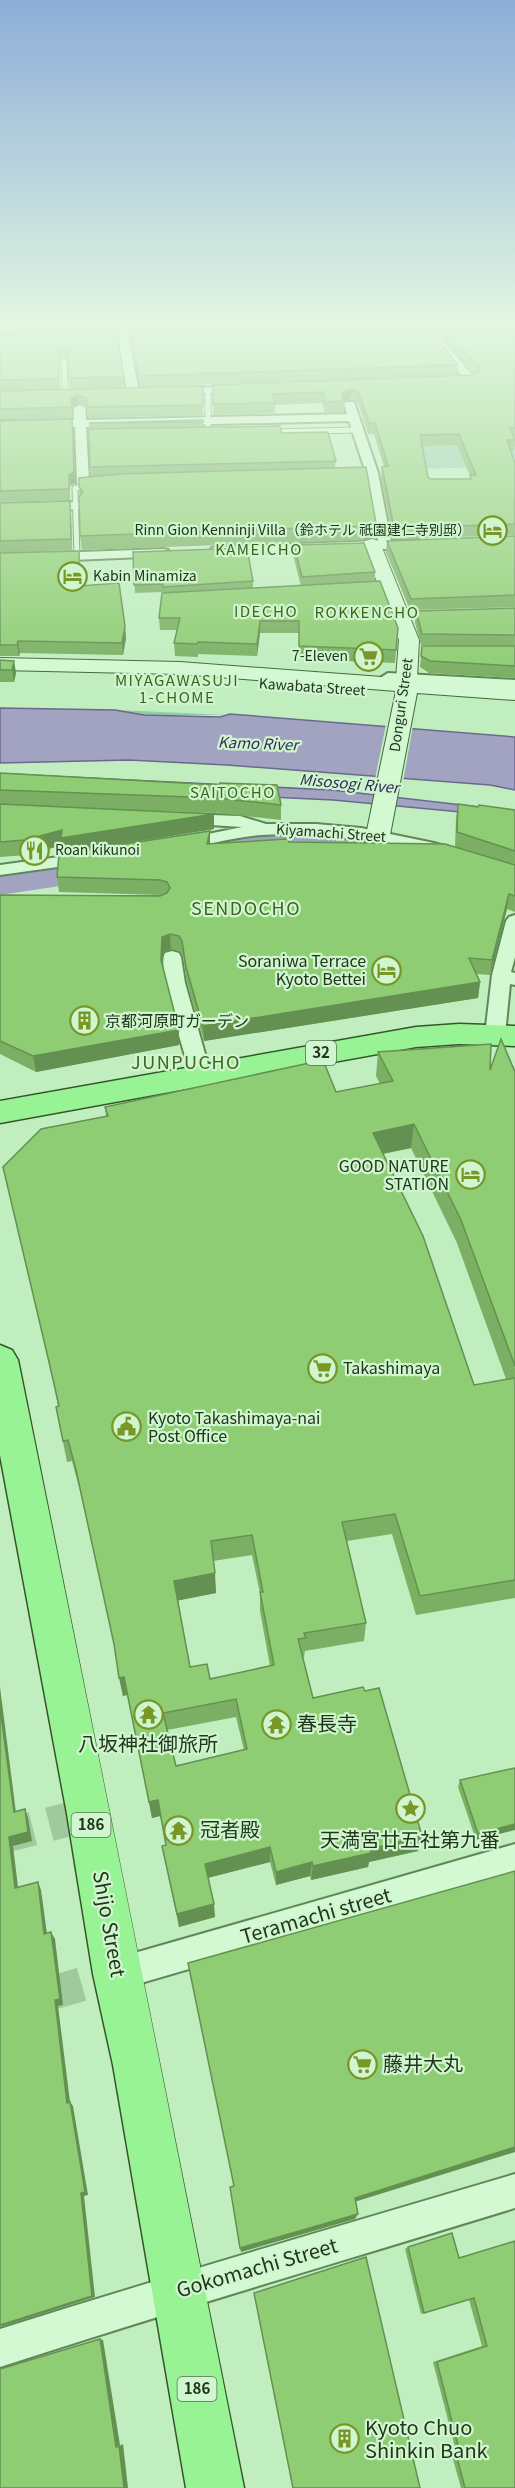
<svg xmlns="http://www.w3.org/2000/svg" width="515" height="2488" font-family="Georgia,'Noto Sans JP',serif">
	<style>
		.green { fill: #93ccaa }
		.water { fill: #a2a3c0; stroke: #6b698e; stroke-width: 1.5 }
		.pier { fill: #c0eebf }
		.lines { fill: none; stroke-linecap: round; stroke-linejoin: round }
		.river { fill: #a2a3c0; fill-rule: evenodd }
		.street-tunnel { stroke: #a0c99e; stroke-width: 34; stroke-dasharray: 34 17; stroke-linecap: butt }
		.lane-casing { stroke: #608757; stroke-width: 7 }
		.street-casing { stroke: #608757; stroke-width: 4 }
		.secondary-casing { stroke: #45693a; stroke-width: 2 }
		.primary-casing { stroke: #36552c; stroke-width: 3 }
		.lane { stroke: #d3f9d2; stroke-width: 5 }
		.street { fill: #d3f9d2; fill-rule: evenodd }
		.secondary { fill: #d3f9d2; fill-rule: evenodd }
		.primary { fill: #98f395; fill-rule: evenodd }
		.wall { fill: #7bb064; fill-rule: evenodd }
		.shaded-wall { fill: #649051 }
		.building { fill: #8fcd74; stroke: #649051; stroke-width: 1.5; fill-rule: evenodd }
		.labels { text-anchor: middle; stroke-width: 4.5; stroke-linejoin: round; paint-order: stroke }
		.far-poi-label { font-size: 14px; fill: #22361c; stroke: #cff6cf; text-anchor: end }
		.far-street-label { font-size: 14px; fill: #22361c; stroke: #cff6cf }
		.far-neighbourhood-label { font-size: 15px; letter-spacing: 1.5px; fill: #40641b; stroke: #cff6cf }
		.far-water-label { font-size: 15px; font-style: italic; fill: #342b57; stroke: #cff6cf }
		.shield { fill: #cff6cf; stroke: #567052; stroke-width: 1.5 }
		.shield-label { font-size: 15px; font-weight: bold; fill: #22361c }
		.poi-label { font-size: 16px; fill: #22361c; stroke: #cff6cf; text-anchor: start }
		.neighbourhood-label { font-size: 18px; letter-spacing: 1.5px; fill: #40641b; stroke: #cff6cf }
		.near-poi-label { font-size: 20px; fill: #22361c; stroke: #cff6cf; text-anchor: start }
		.near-street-label { font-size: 20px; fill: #22361c; stroke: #cff6cf }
	</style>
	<rect width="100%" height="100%" fill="#c0eebf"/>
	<!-- green -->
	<g class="green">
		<polygon points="515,427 515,466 418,469 408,439 451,429 465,460"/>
		<polygon points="117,710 228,715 144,715"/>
	</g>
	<!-- water -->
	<g class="water">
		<polygon points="0,708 115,710 144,715 220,717 230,714 515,737 515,790 490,785 227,765 129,760 0,763"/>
		<polygon points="10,774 332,790 515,811 461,812 333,800 189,793"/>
	</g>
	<!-- pier -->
	<polygon class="pier" points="386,724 413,726 403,782 375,779"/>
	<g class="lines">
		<!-- river -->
		<g class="river">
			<polygon points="284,831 365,836 378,839 383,847 378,855 365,858 284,853 226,861 213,858 208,850 213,842"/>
			<polygon points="121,856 134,859 139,867 134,875 0,895 0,873"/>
		</g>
		<!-- street-tunnel -->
		<g class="street-tunnel">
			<polyline points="0,1837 89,1814"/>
			<polyline points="0,2008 117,1974"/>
		</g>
		<defs>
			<g id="lane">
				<polyline points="64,361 65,394"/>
				<polyline points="208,390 208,430"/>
				<polyline points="267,432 359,430"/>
				<polyline points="77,556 75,488 82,487 83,484"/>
			</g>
			<g id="street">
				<polygon points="117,328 127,328 139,392 137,394 129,394 127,392"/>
				<polygon points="421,328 432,328 475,378 475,382 467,382"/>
				<polygon points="242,387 246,388 246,392 173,394 167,391 173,388"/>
				<path d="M79,391L85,394L86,420L347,414L344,404L346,402H354L378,473L391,541L418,540L425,544L418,548L212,554L210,551L212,548L217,547L378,541L366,473L349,421L86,427L89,480L108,479L114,483C107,489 84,490 77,484L75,427L0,429V421L74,420L73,394Z"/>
				<polygon points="76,502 81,503 82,506 81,509 0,512 0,504"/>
				<polygon points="163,549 168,550 170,553 168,556 0,563 0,555"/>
				<polygon points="388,673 515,680 515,690 383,681 380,678"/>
				<path d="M184,814L240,816L266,824H316L361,828L434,843L455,849L458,853L455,857L449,858C386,843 328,830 262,835C234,837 207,845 180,850L174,849L171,845L174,841L242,827L178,823L176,819L178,815Z"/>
				<polygon points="88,853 94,854 97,858 94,862 0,875 0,865"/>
				<polygon points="515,915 515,957 511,972 515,973 515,985 510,984 505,1035 502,1040 495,1042 488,1040 485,1035 492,975 506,921 509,917"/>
				<path d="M172,951L179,953L181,957L185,983L211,1075L208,1080L201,1082L194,1080L191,1075C185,1055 156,967 165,953Z"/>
				<polygon points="515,1844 515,1874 117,1990 106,1985 101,1974 106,1963 117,1958"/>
				<path d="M515,2174V2208C343,2261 171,2311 0,2367V2329C171,2275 343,2225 515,2174Z"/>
			</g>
			<polygon id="secondary" points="372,539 379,541 381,545 419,640 417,680 515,688 515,700 417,693 390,835 386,840 378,842 370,840 366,835 396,691 180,674 0,670 0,658 180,662 396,678 399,640 363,545 365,541"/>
			<g id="primary">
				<polygon points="459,1024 515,1026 515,1046 459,1044 416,1047 0,1123 0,1101 416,1027"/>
				<path d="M0,1345L12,1350L18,1360C95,1736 170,2112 244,2488H186L113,2065L93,1974L67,1814L0,1455Z"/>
			</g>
		</defs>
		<!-- lane casing -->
		<use href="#lane" class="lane-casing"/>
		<!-- street casing -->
		<use href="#street" class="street-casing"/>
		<!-- secondary casing -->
		<use href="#secondary" class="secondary-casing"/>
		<!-- primary casing -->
		<use href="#primary" class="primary-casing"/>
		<!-- lane -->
		<use href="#lane" class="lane"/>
		<!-- street -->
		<use href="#street" class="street"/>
		<!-- secondary -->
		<use href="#secondary" class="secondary"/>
		<!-- primary -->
		<use href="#primary" class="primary"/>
	</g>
	<!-- wall -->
	<g class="wall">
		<polygon points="0,328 115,328 124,377 124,387 70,389 68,360 63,356 59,361 60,389 0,391"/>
		<polygon points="130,328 428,328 458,365 457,375 140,387"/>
		<path d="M434,328H515V443L514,451H511L515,463V535L393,539L381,477L382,467H384L374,434H368L358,403L351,399L344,402V412H325L322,403L275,405V413L213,415V385L472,375L475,374ZM457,445L470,476V479H431L428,477L422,446Z"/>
		<polygon points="203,386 203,415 88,418 87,408 79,405 72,409 73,418 0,419 0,391"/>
		<polygon points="203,420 203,427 282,433 336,461 335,468 375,537 363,540 82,550 80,536 79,478 91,477 89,423"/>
		<polygon points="0,421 73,429 75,483 70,486 70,500 0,502"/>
		<polygon points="70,501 72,550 0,553 0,503"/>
		<polygon points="515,536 515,607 410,610 386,552 387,541"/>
		<polygon points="294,545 375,572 375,582 398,628 395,663 299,659 299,633 260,633 257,656 198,654 198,657 175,656 174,643 177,630 160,630 159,618 163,592 135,593 133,552 253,581 253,588 301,586 293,555"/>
		<polygon points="79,551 81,585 125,626 126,638 123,655 20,653 19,656 0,656 0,553"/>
		<polygon points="515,608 515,678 429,673 420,667 422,646 447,646 421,645 415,623 416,611"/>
		<polygon points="0,660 14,661 16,673 14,682 0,682"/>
		<polygon points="0,773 281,805 281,820 218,813 218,811 217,813 123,810 214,814 214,829 86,850 210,831 210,844 289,842 455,847 456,819 458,804 478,807 515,810 515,912 507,909 490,975 476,974 480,982 478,998 204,1041 187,983 183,956 180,951 171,949 163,953 162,965 179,1030 179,1045 36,1072 0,1054 0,895 161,895 59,892 57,877 63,853 62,845 28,855 0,857"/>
		<path d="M378,1052L490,1070L515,1072V1598L416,1615L392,1534L347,1541L366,1623L364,1641L305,1651L304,1657H303L313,1698L365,1691L422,1836L418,1851L369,1862L368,1867L311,1880L310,1876L276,1885L270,1862L208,1878L215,1917L179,1927L165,1861L166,1845L160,1816L152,1818L127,1695L123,1696L115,1648L80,1491L72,1461L67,1462L56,1407L58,1406L54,1384L3,1167L106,1116L105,1107L336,1092L380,1084L376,1076ZM411,1148L457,1243L506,1379L474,1385L383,1154ZM252,1555L260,1593V1611L270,1666L210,1679L190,1667L178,1600L216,1593L213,1561ZM236,1717L244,1750L176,1766L167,1730Z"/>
		<polygon points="515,1768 476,1840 458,1787 460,1780"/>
		<polygon points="515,2241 515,2488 461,2488 451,2452 456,2451 433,2362 482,2346 469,2300 421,2314 405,2249 408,2247 459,2258"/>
	</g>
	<!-- shaded-wall -->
	<g class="shaded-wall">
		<polygon points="62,346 63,356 59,361 60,389 58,351"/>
		<polygon points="351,389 351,399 344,402 342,393"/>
		<polygon points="78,395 79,405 72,409 73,418 71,399"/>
		<polygon points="72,419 75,483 70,486 70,500 69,475"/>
		<polygon points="70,501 71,512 72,550 71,539"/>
		<polygon points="376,523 375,537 363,540 364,526"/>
		<polygon points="260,621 260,633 257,656 257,644"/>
		<polygon points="125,626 126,638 123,655 122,643"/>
		<polygon points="18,641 20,653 19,656 17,645"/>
		<polygon points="14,661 16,673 14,682 12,670"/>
		<polygon points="214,814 214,829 63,853 62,845 28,855 25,840 62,830"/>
		<polygon points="210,831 210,846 207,844"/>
		<polygon points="509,894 507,909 490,975 492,960"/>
		<polygon points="170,934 171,949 163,953 162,975 161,960 162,937"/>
		<polygon points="480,982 478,998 204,1041 203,1026"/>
		<polygon points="179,1030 179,1045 36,1072 33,1056"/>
		<polygon points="414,1124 411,1148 371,1156 373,1133"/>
		<polygon points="215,1573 216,1593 176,1601 174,1581"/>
		<polygon points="124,1677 127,1695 123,1696 119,1678"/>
		<polygon points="0,1687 17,1821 14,1812 0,1707"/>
		<polygon points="158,1800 160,1816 152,1818 149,1802"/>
		<polygon points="25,1809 28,1818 32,1841 13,1846 19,1895 15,1888 9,1837"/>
		<polygon points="515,1824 515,1830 476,1840 478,1834"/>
		<polygon points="422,1836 418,1851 369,1862 368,1867 311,1880 313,1866 370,1849"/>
		<polygon points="270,1847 270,1862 207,1878 205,1864"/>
		<polygon points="312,1862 310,1876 276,1885 276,1872"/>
		<polygon points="38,1882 41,1890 48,1941 44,1934"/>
		<polygon points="214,1904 215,1917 179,1927 177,1914"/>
		<polygon points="51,1932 55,1939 63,2005 58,2006 70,2102 73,2106 88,2195 84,2196 95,2297 0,2327 67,2103 55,2000"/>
		<polygon points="515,2147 515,2152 351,2203 355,2198"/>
		<polygon points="358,2214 355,2219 241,2252 240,2248"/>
		<polygon points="100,2339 103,2340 120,2445 116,2447"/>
		<polygon points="123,2444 128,2488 124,2488 119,2446"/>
	</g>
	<!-- building -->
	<g class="building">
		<polygon points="131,328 428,328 458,365 139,376"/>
		<path d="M444,328H515V428H510L515,440H507L515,463V524L394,528L382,467L388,466L375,423L369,424L359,393L351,389L342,393L344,401L325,402L323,392L273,394L275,403L213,404V385L472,375L479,372L480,368ZM459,434L476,475H470L471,479H431L428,477L420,435Z"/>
		<polygon points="116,330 124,377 69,378 68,350 62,346 58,351 59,379 0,380 0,335"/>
		<polygon points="203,386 203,405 87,407 86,398 78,395 71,399 72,407 0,409 0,391"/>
		<polygon points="72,419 74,472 69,475 69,489 0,491 0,421"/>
		<polygon points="203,420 203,422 89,423"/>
		<polygon points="280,426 282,433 328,432 336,461 90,467 89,429"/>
		<polygon points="366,467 376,523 364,526 80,536 79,497 83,491 79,487 79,478 119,474"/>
		<polygon points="70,501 71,539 0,541 0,503"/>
		<polygon points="515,536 515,595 411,599 387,541"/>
		<polygon points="364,543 375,572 302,577 294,545"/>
		<polygon points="247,548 253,581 163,587 163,584 134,585 133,552"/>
		<polygon points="79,551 80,586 119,583 125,626 122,643 18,641 17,645 0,645 0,553"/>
		<polygon points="380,581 398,628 396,650 299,646 299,621 260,621 257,644 198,642 197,644 174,643 180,618 159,618 162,593"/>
		<polygon points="515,608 515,635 422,634 416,611"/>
		<polygon points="422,646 515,646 515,666 430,661 421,656"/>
		<polygon points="0,660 14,661 12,670 0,670"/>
		<polygon points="0,773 219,785 220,783 277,785 281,805 217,798 218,791 217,798 0,790"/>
		<polygon points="0,804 214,814 61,838 62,830 25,840 0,842"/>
		<polygon points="458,804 478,807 479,805 515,810 515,851 457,832"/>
		<polygon points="210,831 207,844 288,839 289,842 445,844 515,865 515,896 509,894 492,960 469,958 480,982 203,1026 186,967 182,941 179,936 170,934 162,937 161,960 179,1030 33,1056 0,1041 0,895 160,896 167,893 170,888 167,882 160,880 57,877 59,854"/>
		<path d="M501,1039L515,1072V1366L461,1220L414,1124L373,1133L423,1236L474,1385L515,1378V1580L420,1596L395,1514L342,1522L366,1623L304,1633L306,1638L298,1639L313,1698L363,1687L365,1691L379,1688L422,1836L370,1849L371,1853L313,1866L312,1862L276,1872L270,1847L205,1864L214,1904L177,1914L162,1846L166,1845L158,1800L149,1802L124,1677L119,1678L114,1644L76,1470L68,1440L63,1441L56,1407L59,1406L49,1362L3,1167L41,1129L108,1116L105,1107L323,1060L336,1092L393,1081L378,1052L491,1044L490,1070ZM252,1535L263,1592H260L274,1665L210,1679L207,1664L190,1667L174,1581L215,1573L211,1541ZM236,1699L247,1749L176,1766L163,1713Z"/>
		<polygon points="0,1707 14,1812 25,1809 28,1832 9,1837 15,1888 38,1882 44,1934 51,1932 60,1999 55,2000 67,2103 70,2102 85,2192 81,2193 92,2296 0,2325"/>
		<polygon points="515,1768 515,1824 478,1834 460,1780"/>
		<polygon points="515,1871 515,2147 355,2198 358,2214 240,2248 230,2187 234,2186 188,1963"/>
		<polygon points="452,2233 459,2258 515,2241 515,2488 465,2488 456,2454 460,2453 437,2362 487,2346 474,2298 424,2313 408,2247"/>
		<polygon points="366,2257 420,2488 293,2488 254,2293"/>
		<polygon points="100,2339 116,2447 119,2446 124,2488 0,2488 0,2369"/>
	</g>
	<!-- sky -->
	<linearGradient id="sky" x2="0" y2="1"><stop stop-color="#8cadd8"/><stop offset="0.48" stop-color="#e3f7e2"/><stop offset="1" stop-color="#e3f7e2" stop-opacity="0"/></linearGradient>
	<rect width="515" height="677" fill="url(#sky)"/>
	<!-- icons -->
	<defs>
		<symbol id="hotel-ring" viewBox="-11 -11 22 22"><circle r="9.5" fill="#cff6cf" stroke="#799726" stroke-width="1.5"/><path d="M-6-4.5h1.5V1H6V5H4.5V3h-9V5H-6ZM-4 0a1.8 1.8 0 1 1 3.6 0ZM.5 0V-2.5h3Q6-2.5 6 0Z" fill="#799726"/></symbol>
		<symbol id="supermarket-ring" viewBox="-11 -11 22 22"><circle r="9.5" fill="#cff6cf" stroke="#799726" stroke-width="1.5"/><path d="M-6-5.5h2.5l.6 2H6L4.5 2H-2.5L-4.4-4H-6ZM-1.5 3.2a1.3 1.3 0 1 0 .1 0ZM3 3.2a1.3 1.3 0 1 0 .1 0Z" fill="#799726"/></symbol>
		<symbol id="restaurant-ring" viewBox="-11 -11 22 22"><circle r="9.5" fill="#cff6cf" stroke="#799726" stroke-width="1.5"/><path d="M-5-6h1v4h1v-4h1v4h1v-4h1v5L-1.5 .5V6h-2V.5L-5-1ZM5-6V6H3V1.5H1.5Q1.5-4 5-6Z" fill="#799726"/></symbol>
		<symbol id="building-ring" viewBox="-11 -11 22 22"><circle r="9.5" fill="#cff6cf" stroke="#799726" stroke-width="1.5"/><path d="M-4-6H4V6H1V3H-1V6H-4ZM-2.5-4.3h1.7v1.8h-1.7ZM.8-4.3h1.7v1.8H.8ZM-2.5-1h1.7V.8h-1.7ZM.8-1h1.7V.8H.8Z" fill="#799726"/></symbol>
		<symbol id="civic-ring" viewBox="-11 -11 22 22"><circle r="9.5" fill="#cff6cf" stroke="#799726" stroke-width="1.5"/><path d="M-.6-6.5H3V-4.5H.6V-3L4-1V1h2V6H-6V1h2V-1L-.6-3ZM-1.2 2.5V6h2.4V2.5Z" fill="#799726"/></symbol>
		<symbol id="temple-ring" viewBox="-11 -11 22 22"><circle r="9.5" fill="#cff6cf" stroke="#799726" stroke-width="1.5"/><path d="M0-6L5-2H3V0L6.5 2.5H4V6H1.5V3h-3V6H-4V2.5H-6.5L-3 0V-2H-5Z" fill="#799726"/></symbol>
		<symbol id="sight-ring" viewBox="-11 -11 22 22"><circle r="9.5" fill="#cff6cf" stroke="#799726" stroke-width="1.5"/><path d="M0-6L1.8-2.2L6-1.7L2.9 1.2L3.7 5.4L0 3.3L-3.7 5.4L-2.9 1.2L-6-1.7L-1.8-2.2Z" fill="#799726"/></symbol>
	</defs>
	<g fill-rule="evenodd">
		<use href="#hotel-ring" x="476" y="514" width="33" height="33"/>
		<use href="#hotel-ring" x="56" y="560" width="33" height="33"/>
		<use href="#supermarket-ring" x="352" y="640" width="33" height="33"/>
		<use href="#restaurant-ring" x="18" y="834" width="33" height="33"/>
		<use href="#hotel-ring" x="370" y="954" width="33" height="33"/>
		<use href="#building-ring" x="68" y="1004" width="33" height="33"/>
		<use href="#hotel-ring" x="454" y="1158" width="33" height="33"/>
		<use href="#supermarket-ring" x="306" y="1352" width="33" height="33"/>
		<use href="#civic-ring" x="110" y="1410" width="33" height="33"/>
		<use href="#temple-ring" x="132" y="1698" width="33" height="33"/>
		<use href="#temple-ring" x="260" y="1708" width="33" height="33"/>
		<use href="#sight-ring" x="394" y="1792" width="33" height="33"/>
		<use href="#temple-ring" x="162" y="1814" width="33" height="33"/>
		<use href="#supermarket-ring" x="346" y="2048" width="33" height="33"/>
		<use href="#building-ring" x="328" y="2422" width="33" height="33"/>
	</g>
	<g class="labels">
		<!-- far-poi labels -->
		<g class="far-poi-label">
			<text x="471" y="535">Rinn Gion Kenninji Villa（鈴ホテル 祇園建仁寺別邸）</text>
			<text x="93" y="581" text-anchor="start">Kabin Minamiza</text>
			<text x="348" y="661">7-Eleven</text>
			<text x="55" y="855" text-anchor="start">Roan kikunoi</text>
		</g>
		<!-- far-street labels -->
		<g class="far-street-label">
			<text transform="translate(312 687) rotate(4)" y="5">Kawabata Street</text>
			<text transform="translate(401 705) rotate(-82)" y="5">Donguri Street</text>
			<text transform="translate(331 833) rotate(4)" y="5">Kiyamachi Street</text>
		</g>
		<!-- far-neighbourhood labels -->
		<g class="far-neighbourhood-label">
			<text x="259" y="555">KAMEICHO</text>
			<text x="266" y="617">IDECHO</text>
			<text x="367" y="618">ROKKENCHO</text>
			<text x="177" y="686">MIYAGAWASUJI<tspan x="177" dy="17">1-CHOME</tspan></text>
			<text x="233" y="798">SAITOCHO</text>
		</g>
		<!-- far-water labels -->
		<g class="far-water-label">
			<text transform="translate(258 744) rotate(2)" y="5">Kamo River</text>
			<text transform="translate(349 784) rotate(5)" y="5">Misosogi River</text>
		</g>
		<!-- shield labels -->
		<g class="shield">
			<rect x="306" y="1041" width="30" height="24" rx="4.5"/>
			<rect x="71.5" y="1813" width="39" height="24" rx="4.5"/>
			<rect x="177.5" y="2377" width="39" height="24" rx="4.5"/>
		</g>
		<g class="shield-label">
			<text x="321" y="1058">32</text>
			<text x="91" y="1830">186</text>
			<text x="197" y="2394">186</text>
		</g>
		<!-- poi labels -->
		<g class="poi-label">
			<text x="366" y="967" text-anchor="end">Soraniwa Terrace<tspan x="366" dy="18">Kyoto Bettei</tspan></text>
			<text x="105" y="1027">京都河原町ガーデン</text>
			<text x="449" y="1172" text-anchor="end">GOOD NATURE<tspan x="449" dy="18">STATION</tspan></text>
			<text x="343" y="1374">Takashimaya</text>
			<text x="148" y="1424">Kyoto Takashimaya-nai<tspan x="148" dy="18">Post Office</tspan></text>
		</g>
		<!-- neighbourhood labels -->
		<g class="neighbourhood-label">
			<text x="246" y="915">SENDOCHO</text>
			<text x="186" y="1069">JUNPUCHO</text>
		</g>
		<!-- near-poi labels -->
		<g class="near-poi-label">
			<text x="297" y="1731">春長寺</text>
			<text x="148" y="1751" text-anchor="middle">八坂神社御旅所</text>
			<text x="200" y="1837">冠者殿</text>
			<text x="410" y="1847" text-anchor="middle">天満宮廿五社第九番</text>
			<text x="383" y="2071">藤井大丸</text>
			<text x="365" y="2435">Kyoto Chuo<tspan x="365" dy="23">Shinkin Bank</tspan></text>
		</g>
		<!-- near-street labels -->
		<g class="near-street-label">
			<text transform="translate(316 1916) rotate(-16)" y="7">Teramachi street</text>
			<text transform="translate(109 1924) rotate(80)" y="7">Shijo Street</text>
			<text transform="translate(257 2268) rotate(-16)" y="7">Gokomachi Street</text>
		</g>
	</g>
</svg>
